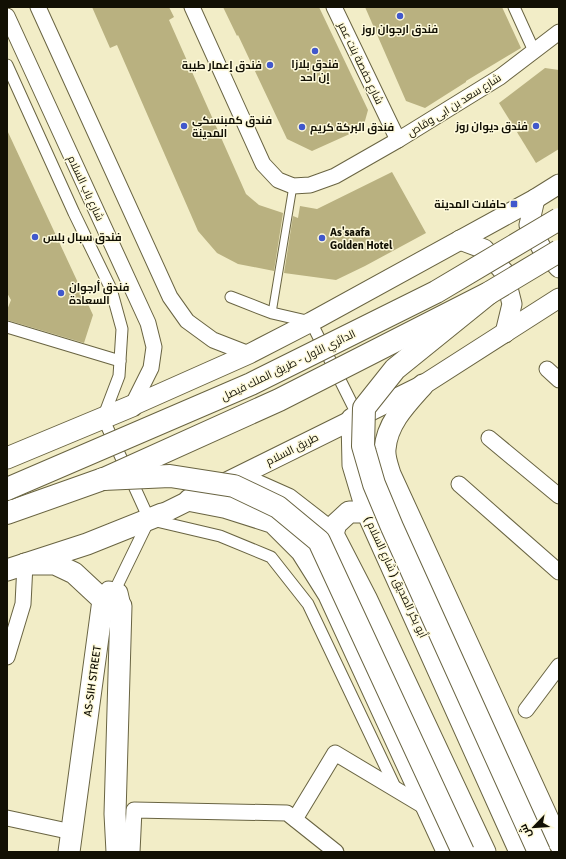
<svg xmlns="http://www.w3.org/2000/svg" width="566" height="859" font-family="Signika,Cairo,sans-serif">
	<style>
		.building { fill: #b9b180 }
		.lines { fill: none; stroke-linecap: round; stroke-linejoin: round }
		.service-casing { stroke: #696442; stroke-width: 9 }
		.pedestrian-casing { stroke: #696442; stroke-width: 13 }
		.minor-casing { stroke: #696442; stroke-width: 17 }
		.tertiary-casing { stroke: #696442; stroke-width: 21 }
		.secondary-casing { stroke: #696442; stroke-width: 23 }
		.primary-casing { stroke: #696442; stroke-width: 24 }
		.trunk-casing { stroke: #696442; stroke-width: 24 }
		.service { stroke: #fff; stroke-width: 7 }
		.pedestrian { stroke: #fff; stroke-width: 11 }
		.minor { stroke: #fff; stroke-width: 15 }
		.tertiary { stroke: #fff; stroke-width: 19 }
		.secondary { stroke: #fff; stroke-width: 21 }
		.primary { stroke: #fff; stroke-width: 22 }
		.trunk { stroke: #fff; stroke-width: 22 }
		.trunk-bridge-casing { stroke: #696442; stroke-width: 24; stroke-linecap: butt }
		.motorway-bridge-casing { stroke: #696442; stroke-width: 24; stroke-linecap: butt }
		.trunk-bridge { stroke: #fff; stroke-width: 22 }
		.motorway-bridge { stroke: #fff; stroke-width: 22 }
		.poi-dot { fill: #4158cc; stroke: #fefadc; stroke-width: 1.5 }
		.labels { text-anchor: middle; stroke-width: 3; stroke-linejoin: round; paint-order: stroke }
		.poi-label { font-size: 11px; font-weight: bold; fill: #121004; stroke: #fefadc; text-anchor: start }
		.street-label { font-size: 11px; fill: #121004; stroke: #fefadc }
	</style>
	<rect width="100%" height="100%" fill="#f2edc7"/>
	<!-- building -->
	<g class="building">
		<polygon points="92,7 169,7 174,17 169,20 246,194 259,205 283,213 274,271 238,264 217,253 198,231 117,45 110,48"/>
		<polygon points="223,7 319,7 368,110 363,128 312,151 287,139 238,35 237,36"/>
		<polygon points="365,7 502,7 521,48 466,81 466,82 425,108 406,101"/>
		<polygon points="545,68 559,70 559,149 536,163 499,103"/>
		<polygon points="7,130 93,315 84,343 7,320 7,310 11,300 7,293"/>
		<polygon points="392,172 426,233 365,266 336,280 284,273 293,216 298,218 300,206 317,209"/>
	</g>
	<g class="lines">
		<defs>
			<polyline id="service" points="272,313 293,186"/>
			<g id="pedestrian">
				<polyline points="514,7 534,51"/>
				<polyline points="7,65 74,213 111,289 122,329 119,376 103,418 149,519"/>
				<polyline points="231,297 272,313 311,322 358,416"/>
				<polyline points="7,327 120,361"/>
				<polyline points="152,520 220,536 271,557 308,604 396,789"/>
				<polyline points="114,592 149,520"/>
			</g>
			<g id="minor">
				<polyline points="38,7 170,297 187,321 213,340 249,354"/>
				<polyline points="192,7 263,164 278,180 293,186 310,185 335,176 398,140 500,77 559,32"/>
				<polyline points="334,7 398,140"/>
				<polyline points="7,16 148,323 154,347 151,368 132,406"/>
				<polyline points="547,369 559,380"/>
				<polyline points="489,438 559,496"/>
				<polyline points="459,484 559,572"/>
				<polyline points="7,657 23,604 25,564"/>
				<polyline points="526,710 559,666"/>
				<polyline points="7,818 72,832"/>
				<polyline points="295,819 335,753 427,808"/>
				<polyline points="132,852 134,810 287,813 336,852"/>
			</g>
			<g id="tertiary">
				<polyline points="535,199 529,225 542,249 559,268"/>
				<polyline points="460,240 484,249 504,272 512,304 505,333"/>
				<polyline points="132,406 249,354 311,322 535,199 559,184"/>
				<polyline points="162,514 423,385 559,298"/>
				<polyline points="103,600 109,591 118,593 121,606"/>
			</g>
			<g id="secondary">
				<path d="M423,385C406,404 387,423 385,449C384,457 388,467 390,474L559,843"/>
				<polyline points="352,419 353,465 367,512"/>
				<polyline points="7,458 132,406"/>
				<polyline points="243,479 288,499 333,534"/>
				<polyline points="25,564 55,564 74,573 103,600 69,852"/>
				<polyline points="7,570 87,544 162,514"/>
				<polyline points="117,852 115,814 121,606"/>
				<polyline points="485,852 366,598 333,534 336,524 349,512 367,512 520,852"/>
			</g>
			<polyline id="primary" points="190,500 226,507 273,522 302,551 329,594 448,852"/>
			<polyline id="trunk" points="7,513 103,479"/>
		</defs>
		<!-- service casing -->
		<use href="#service" class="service-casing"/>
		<!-- pedestrian casing -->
		<use href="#pedestrian" class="pedestrian-casing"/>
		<!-- minor casing -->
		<use href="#minor" class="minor-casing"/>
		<!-- tertiary casing -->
		<use href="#tertiary" class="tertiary-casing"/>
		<!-- secondary casing -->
		<use href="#secondary" class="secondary-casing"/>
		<!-- primary casing -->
		<use href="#primary" class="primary-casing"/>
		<!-- trunk casing -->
		<use href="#trunk" class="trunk-casing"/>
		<!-- service -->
		<use href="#service" class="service"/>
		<!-- pedestrian -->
		<use href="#pedestrian" class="pedestrian"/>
		<!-- minor -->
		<use href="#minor" class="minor"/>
		<!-- tertiary -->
		<use href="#tertiary" class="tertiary"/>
		<!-- secondary -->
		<use href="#secondary" class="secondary"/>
		<!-- primary -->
		<use href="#primary" class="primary"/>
		<!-- trunk -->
		<use href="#trunk" class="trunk"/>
		<defs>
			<g id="trunk-bridge">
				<polyline points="104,479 279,400 489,293 559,251"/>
				<polyline points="7,489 251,384 436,292 559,219"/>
			</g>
			<g id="motorway-bridge">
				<polyline points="489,293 395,369 364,408 363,446 374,484 392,527 539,852"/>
				<polyline points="103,479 170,476 234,486 278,507 319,541 463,852"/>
			</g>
		</defs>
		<!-- trunk-bridge casing -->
		<use href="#trunk-bridge" class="trunk-bridge-casing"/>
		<!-- motorway-bridge casing -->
		<use href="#motorway-bridge" class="motorway-bridge-casing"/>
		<!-- trunk-bridge -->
		<use href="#trunk-bridge" class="trunk-bridge"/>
		<!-- motorway-bridge -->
		<use href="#motorway-bridge" class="motorway-bridge"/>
	</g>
	<!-- markers -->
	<g class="poi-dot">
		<circle cx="400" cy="16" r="4"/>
		<circle cx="315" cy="51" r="4"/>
		<circle cx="270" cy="65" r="4"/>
		<circle cx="184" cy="126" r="4"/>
		<circle cx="536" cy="126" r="4"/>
		<circle cx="302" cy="127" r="4"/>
		<rect x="510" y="200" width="8" height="8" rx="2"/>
		<circle cx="35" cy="237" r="4"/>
		<circle cx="322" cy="238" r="4"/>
		<circle cx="61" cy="293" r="4"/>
	</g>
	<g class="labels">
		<!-- poi labels -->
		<g class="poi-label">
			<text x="400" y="33" text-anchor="middle">فندق ارجوان روز</text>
			<text x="315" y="68" text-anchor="middle">فندق بلازا<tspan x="315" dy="13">إن احد</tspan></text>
			<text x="262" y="69" text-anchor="end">فندق إعمار طيبة</text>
			<text x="192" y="124">فندق كمبنسكي<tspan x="192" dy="13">المدينة</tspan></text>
			<text x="528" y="130" text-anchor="end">فندق ديوان روز</text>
			<text x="310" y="131">فندق البركة كريم</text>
			<text x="506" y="208" text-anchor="end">حافلات المدينة</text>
			<text x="330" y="236">As'saafa<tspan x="330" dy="13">Golden Hotel</tspan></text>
			<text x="43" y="241">فندق سبال بلس</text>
			<text x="69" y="291">فندق أرجوان<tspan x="69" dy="13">السعادة</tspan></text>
		</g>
		<!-- street labels -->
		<g class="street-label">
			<text transform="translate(361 63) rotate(64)" y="4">شارع حفصة بنت عمر</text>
			<text transform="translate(454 105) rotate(-32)" y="4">شارع سعد بن ابى وقاص</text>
			<text transform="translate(86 188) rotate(65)" y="4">شارع باب السلام</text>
			<text transform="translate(288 365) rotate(-26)" y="4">الدائري الأول - طريق الملك فيصل</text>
			<text transform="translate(292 449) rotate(-27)" y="4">طريق السلام</text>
			<text transform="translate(396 577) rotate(65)" y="4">( شارع السلام ) أبو بكر الصديق</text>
			<text transform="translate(92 681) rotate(-82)" y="4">AS-SIH STREET</text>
		</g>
	</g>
	<!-- border -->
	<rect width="566" height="859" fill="none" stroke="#121004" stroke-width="16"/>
	<!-- north arrow -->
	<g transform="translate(534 827) rotate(245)" stroke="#fefadc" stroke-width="3" paint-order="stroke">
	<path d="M0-3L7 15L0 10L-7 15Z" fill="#121004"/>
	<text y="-6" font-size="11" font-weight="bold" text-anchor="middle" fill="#121004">ش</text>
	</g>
</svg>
